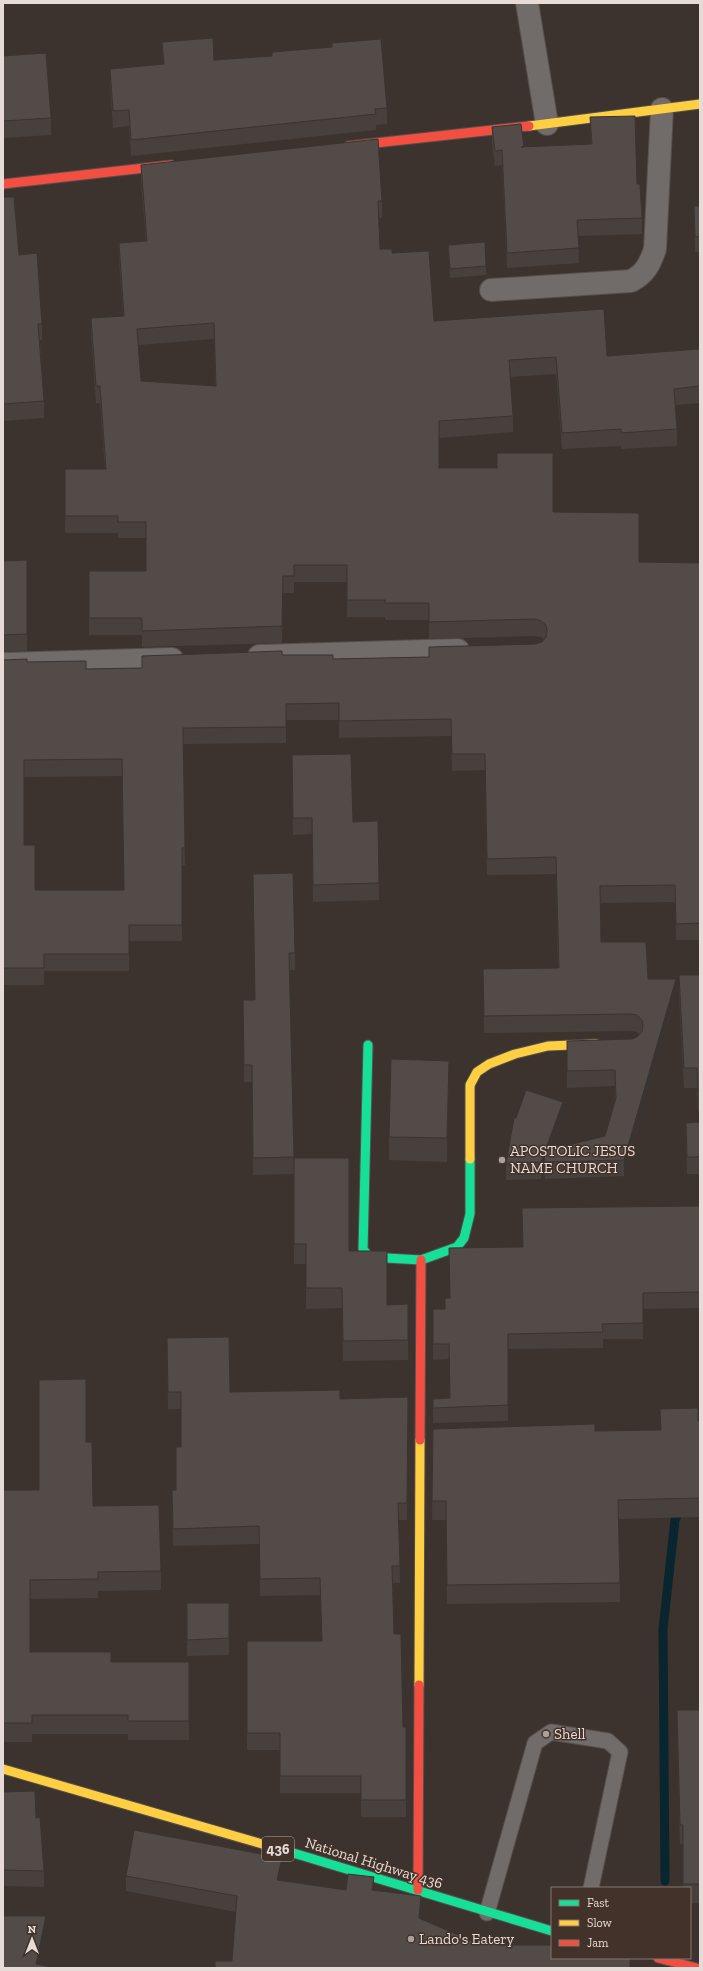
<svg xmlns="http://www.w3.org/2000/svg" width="703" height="1971" font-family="'Zilla Slab',serif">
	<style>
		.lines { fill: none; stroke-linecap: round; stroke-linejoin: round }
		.stream { stroke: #082530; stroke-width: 9 }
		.lane-casing { stroke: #564f4b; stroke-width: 17 }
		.street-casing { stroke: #564f4b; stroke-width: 24 }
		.fast-casing { stroke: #564f4b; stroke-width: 11 }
		.slow-casing { stroke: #564f4b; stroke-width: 11 }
		.jam-casing { stroke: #564f4b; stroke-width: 11 }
		.lane { stroke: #716b6a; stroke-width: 15 }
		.street { stroke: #716b6a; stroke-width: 22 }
		.fast { stroke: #16e098; stroke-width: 9 }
		.slow { stroke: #ffcf43; stroke-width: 9 }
		.jam { stroke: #f24e42; stroke-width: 9 }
		.wall { fill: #47403d; fill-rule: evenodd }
		.shaded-wall { fill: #393432 }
		.building { fill: #524b47; stroke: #393432; fill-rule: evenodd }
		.poi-dot { fill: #aaa09c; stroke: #423229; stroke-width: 1.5 }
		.labels { text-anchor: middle; stroke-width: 3; stroke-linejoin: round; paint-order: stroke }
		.shield { fill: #423229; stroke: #b5a8a2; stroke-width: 1 }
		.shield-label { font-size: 14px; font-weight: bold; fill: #e6dbd6 }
		.poi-label { font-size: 15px; fill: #e6dbd6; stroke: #423229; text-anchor: start }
		.street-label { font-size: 15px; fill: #e6dbd6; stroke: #423229 }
	</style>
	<rect width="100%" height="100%" fill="#3c332f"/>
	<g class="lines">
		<!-- stream -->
		<polyline class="stream" points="665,1881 663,1629 675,1520 681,1508"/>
		<defs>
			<polyline id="lane" points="487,1913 535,1743 551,1732 608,1741 620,1752 591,1888"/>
			<g id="street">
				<polyline points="527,3 547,124"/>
				<path d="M491,290L631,281C645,274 650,264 655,249L662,109"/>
				<polyline points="259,656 458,650"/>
				<polyline points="3,664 172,659"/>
			</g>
			<g id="fast">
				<polyline points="368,1045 363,1249 369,1257 421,1260 457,1247 464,1238 470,1214 470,1159"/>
				<polyline points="290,1852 552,1931"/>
			</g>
			<g id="slow">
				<polyline points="529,126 700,104"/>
				<polyline points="470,1159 470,1085 477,1072 489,1064 515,1054 548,1046 596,1044"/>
				<polyline points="419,1685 420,1440"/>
				<polyline points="3,1769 290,1852"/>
			</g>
			<g id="jam">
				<polyline points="348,146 529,126"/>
				<polyline points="3,184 171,165"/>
				<polyline points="420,1440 421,1260"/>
				<polyline points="418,1890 419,1685"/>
				<polyline points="658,1958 697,1968"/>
			</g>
		</defs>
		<!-- lane casing -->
		<use href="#lane" class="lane-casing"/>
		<!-- street casing -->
		<use href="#street" class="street-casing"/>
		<!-- fast casing -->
		<use href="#fast" class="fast-casing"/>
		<!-- slow casing -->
		<use href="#slow" class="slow-casing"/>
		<!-- jam casing -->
		<use href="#jam" class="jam-casing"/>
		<!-- lane -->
		<use href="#lane" class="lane"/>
		<!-- street -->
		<use href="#street" class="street"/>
		<!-- fast -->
		<use href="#fast" class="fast"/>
		<!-- slow -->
		<use href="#slow" class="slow"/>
		<!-- jam -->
		<use href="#jam" class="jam"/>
	</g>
	<!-- wall -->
	<g class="wall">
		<polygon points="162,42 214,60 387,108 387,124 376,125 376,130 131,156 129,126 113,128 110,85 110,69 163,65"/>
		<polygon points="3,56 51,118 51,135 3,138"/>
		<polygon points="590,117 637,184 642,218 642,234 578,236 579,263 507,268 502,165 495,166 492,143 492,127 524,147 591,144"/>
		<path d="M141,165L382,201V218H379L380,249L392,253L434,321L607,356L700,349V403L675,405L677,429V446L621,449V446L562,449L556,374L510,377L513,416V432L439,438V468L553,512L639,562L700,563V940H676L675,902L601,903V942L648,979L676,996L624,1176L545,1179L544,1171L541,1179L506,1180V1164L563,1119L552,1149L605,1136L615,1099V1086L567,1088V1041L632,1039L637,1037L640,1035L637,1032L631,1031L484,1033L483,969L558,968L556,874L487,875L485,770L452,771L451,736L339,738V720H286V743L183,744L185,865H182V941H129V971H44V985H3V660L86,669L142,668L282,655L333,659L429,657L535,644L542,642L544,640L541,637L535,636L429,639V620H385V617H347V582H294V593H283L282,643L142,647V635H89V571H146V538H118V533H65V469H105L100,403H96L91,335V318L123,316L119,260V243L146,242L141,181ZM214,339L215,386L141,381L138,345ZM122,776L124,890H35L24,845V777Z"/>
		<polygon points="3,197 19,255 42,324 42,340 40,340 44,401 44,418 3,421"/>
		<polygon points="694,206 700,206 700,252 695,252"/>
		<polygon points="448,245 486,266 486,275 450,278"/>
		<polygon points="27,560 27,651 3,652 3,561"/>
		<polygon points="292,772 353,822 379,883 379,900 313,902 312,834 293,835"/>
		<polygon points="253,874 295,953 295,970 289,970 294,1174 253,1175 252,1082 244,1082 243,1017 243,1000 255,1000"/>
		<polygon points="679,975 700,975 700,1111 698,1111 697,1088 684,1088 679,996"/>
		<polygon points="449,1084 447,1162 389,1160 389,1137"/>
		<polygon points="700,1122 700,1174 687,1174 686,1140 686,1123"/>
		<polygon points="294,1158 349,1251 387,1305 408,1304 408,1360 343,1361 342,1308 306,1309 306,1264 294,1264"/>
		<polygon points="700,1206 700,1308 643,1309 643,1339 603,1339 603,1348 508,1349 508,1421 433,1423 433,1399 449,1398 449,1359 433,1360 433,1309 445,1309 450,1298 449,1248 523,1247"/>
		<polygon points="167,1338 230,1392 340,1399 408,1397 407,1520 399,1520 400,1583 393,1583 394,1634 403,1727 406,1727 406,1817 361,1817 361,1793 280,1793 280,1750 247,1750 247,1641 322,1641 320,1595 260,1596 259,1544 173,1546 172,1490 176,1490 181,1447 181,1409 168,1409"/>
		<polygon points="698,1421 700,1421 700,1517 619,1519 620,1602 447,1604 446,1520 432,1520 433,1429 595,1431 661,1430"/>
		<polygon points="86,1442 93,1506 161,1571 161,1590 98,1591 98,1598 30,1599 30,1652 111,1662 189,1662 189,1740 128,1740 128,1734 32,1734 32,1742 3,1742 3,1490 39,1490"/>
		<polygon points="187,1603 229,1603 229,1655 187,1656"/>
		<polygon points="677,1710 700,1710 700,1903 690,1903 690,1888 683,1888 683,1844 680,1844 677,1729"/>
		<polygon points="3,1792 36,1818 44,1871 44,1887 3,1886"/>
		<polygon points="282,1874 280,1880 346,1890 374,1891 421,1912 420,1919 481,1945 499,1945 232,1961 236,1912 126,1891 126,1876"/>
	</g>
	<!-- shaded-wall -->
	<g class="shaded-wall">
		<polygon points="676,979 676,996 624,1176 624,1160"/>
		<polygon points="449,1061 449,1084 447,1162 447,1138"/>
		<polygon points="563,1102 563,1119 547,1162 545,1151"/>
		<polygon points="544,1155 544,1171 541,1179 541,1162"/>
		<polygon points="282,1858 282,1874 277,1896 277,1880"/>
		<polygon points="374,1877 374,1893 372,1890"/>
		<polygon points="421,1896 421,1912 419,1934 419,1918"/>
		<polygon points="46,1916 46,1932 39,1968 36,1964"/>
	</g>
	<!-- building -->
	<g class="building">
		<polygon points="213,38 214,60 272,56 272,52 332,47 332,43 381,39 387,108 375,109 376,114 131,140 129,110 113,111 110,69 164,64 162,42"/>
		<polygon points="46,53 51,118 3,121 3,56"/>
		<polygon points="635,116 637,184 640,184 642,218 577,220 579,248 507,253 502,150 495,151 492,127 521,124 524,147 521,147 592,144 590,117"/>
		<path d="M378,139L382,201H378L380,249H392V253L429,251L434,321L604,309L607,356L700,349V386L674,389L677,429L621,433V429L562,433L556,357L509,360L513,416L439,421V468H497V453H553V512L639,513V562L700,563V923L676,924L675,885L600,886L601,942H646L648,979H676L624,1160L545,1162L544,1155L541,1162L506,1164L514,1118H516L526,1090L563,1102L545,1151L605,1136L616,1098L615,1070L567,1071V1041L632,1039L637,1037L642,1032L643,1025L642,1020L637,1015L631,1014L484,1016L483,969L559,968L556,857L487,859L485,754H452L451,719L339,721V703L286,704V727L183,728L185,848H182V925H129V954H44V968H3V660L27,659V662L86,661V669L142,668V656L282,651V655H333V659L429,657V647L535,644L542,642L546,637L547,631L546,625L541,621L535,619L429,622V603H385V600H347V565H294V576H283L282,626L142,631V618H89V571H146V522H118V516H65V469H106L100,386H96L91,318L124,316L119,243L147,241L141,165ZM214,323L216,386L141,381L137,329ZM122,759L124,890H35V845H24V760Z"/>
		<polygon points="3,197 14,197 19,255 37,253 42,324 38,324 44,401 3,404"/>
		<polygon points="694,206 700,206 700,237 695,237"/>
		<polygon points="485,242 486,266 450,269 448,245"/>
		<polygon points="27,560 27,634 3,635 3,561"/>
		<polygon points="351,754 353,822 378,821 379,883 313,885 312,818 293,818 292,755"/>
		<polygon points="293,873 295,953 289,953 294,1157 253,1158 252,1065 244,1065 243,1000 255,1000 253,874"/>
		<polygon points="679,975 700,975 700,1091 698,1091 697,1068 684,1068"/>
		<polygon points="391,1059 449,1061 447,1138 389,1137"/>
		<polygon points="700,1122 700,1157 687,1157 686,1123"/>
		<polygon points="294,1158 349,1158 349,1251 387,1251 387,1305 408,1304 408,1340 343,1341 342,1288 306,1288 306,1244 294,1244"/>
		<polygon points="700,1206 700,1292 643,1293 643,1323 602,1324 603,1332 508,1334 508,1405 433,1408 433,1399 450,1398 449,1344 433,1344 433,1309 445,1309 445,1298 450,1298 449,1248 523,1247 522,1208"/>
		<polygon points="229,1337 230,1392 340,1390 340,1399 408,1397 407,1503 398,1503 400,1566 392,1566 394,1634 401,1634 403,1727 406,1727 406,1800 361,1800 361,1776 280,1776 280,1733 247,1733 247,1641 322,1641 320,1578 260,1579 259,1526 173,1529 172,1490 176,1490 176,1447 181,1447 181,1392 168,1392 167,1338"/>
		<polygon points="86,1379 86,1442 92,1442 93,1506 159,1505 161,1571 98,1572 98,1579 30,1580 30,1652 111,1652 111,1662 189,1662 189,1721 128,1721 128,1715 32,1715 32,1723 3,1723 3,1490 39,1490 39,1380"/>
		<polygon points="698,1408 698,1421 700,1421 700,1498 618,1500 620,1583 447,1585 446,1501 432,1501 433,1429 595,1424 595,1431 661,1430 660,1409"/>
		<polygon points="187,1603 229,1603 229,1638 187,1640"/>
		<polygon points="677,1710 700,1710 700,1884 683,1884 683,1825 680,1825"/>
		<polygon points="35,1791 36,1818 40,1817 44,1871 3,1870 3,1792"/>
		<polygon points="134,1830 282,1858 277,1880 346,1890 348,1874 374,1877 372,1890 421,1896 419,1918 481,1945 484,1939 499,1945 552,1945 552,1958 630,1958 630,1968 215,1968 215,1961 232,1961 237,1896 126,1876"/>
		<polygon points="3,1916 46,1916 36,1964 56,1968 3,1968"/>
	</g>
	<!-- markers -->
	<g class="poi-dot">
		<circle cx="502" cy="1160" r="4"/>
		<circle cx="546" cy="1734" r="4"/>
		<circle cx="411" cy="1939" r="4"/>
	</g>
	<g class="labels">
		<!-- shield labels -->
		<rect class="shield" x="262" y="1837" width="32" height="24" rx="3"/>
		<g class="shield-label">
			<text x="278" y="1854">436</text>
		</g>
		<!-- poi labels -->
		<g class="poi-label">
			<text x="510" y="1156">APOSTOLIC JESUS<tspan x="510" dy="17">NAME CHURCH</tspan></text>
			<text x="554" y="1739">Shell</text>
			<text x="419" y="1944">Lando's Eatery</text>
		</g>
		<!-- street labels -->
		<g class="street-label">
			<text transform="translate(374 1863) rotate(17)" y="5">National Highway 436</text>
		</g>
	</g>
	<!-- border -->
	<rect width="703" height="1971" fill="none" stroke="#e6dbd6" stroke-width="8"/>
	<!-- legend -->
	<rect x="551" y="1887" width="140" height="72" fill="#423229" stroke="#84766e"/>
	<rect x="559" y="1900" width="20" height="6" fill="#16e098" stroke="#84766e"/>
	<text x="587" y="1907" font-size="12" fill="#e6dbd6">Fast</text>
	<rect x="559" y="1920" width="20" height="6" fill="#ffcf43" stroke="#84766e"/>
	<text x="587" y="1927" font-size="12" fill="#e6dbd6">Slow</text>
	<rect x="559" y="1940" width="20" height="6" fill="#f24e42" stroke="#84766e"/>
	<text x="587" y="1947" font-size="12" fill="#e6dbd6">Jam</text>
	<!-- north arrow -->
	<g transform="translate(32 1939)" stroke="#423229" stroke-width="3" paint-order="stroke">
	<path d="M0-3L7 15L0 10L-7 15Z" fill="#e6dbd6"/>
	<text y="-6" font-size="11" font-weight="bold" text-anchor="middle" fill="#e6dbd6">N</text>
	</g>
</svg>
